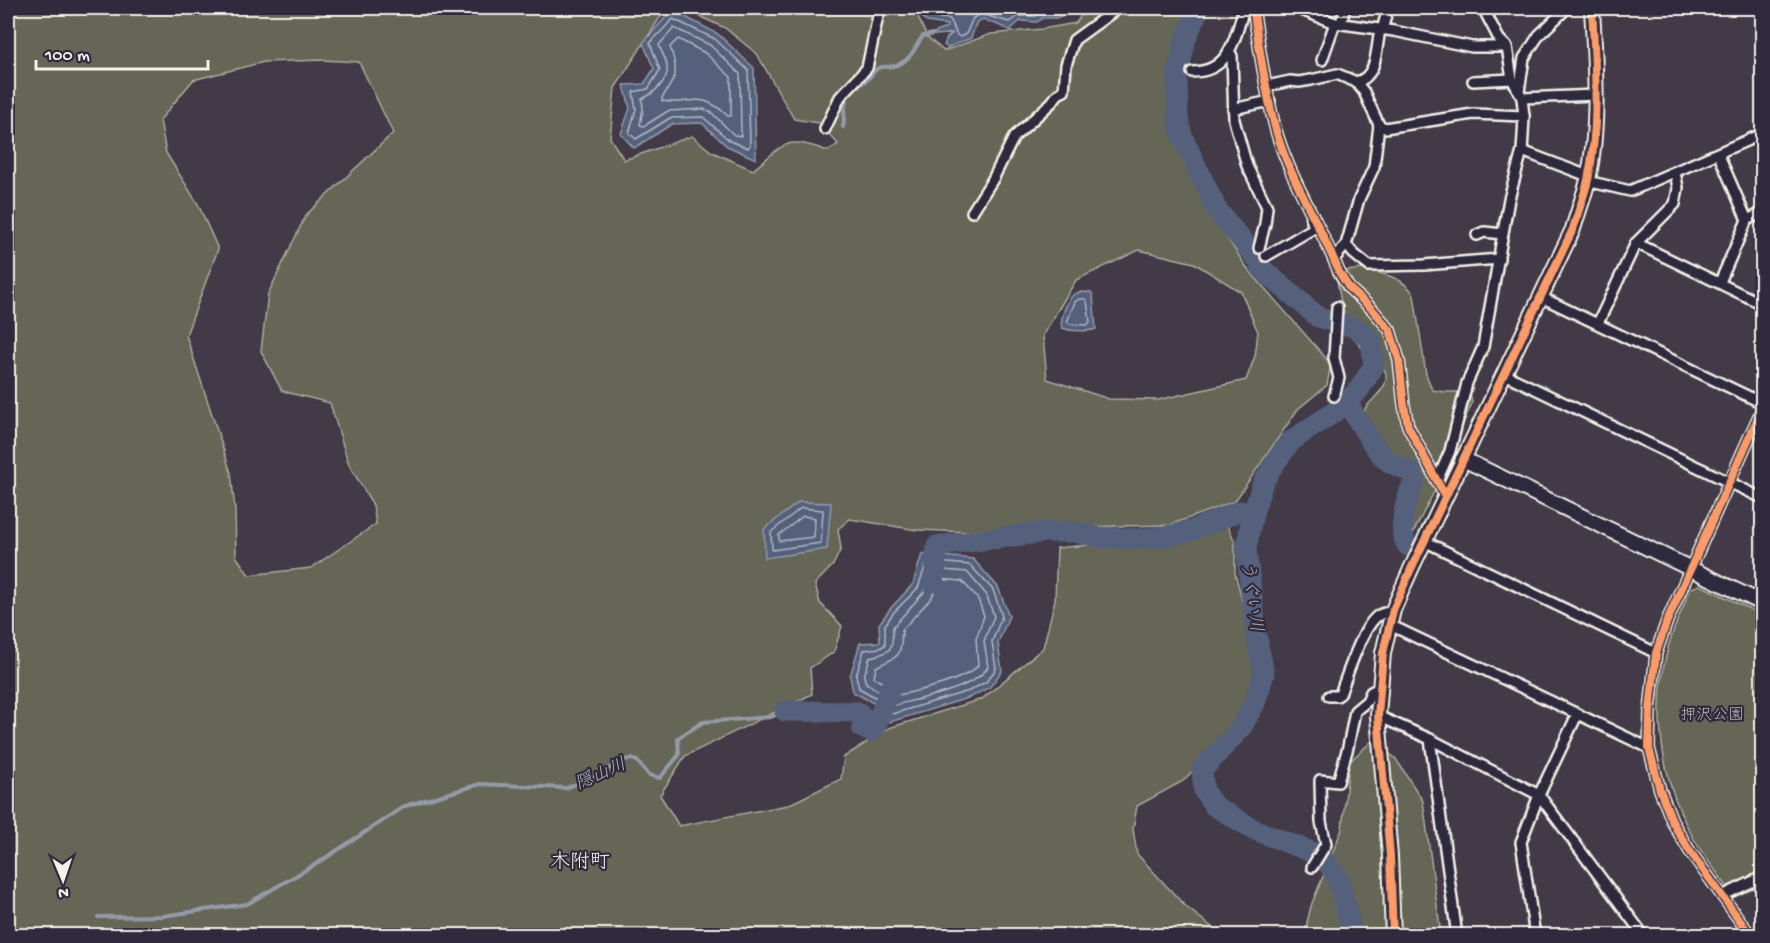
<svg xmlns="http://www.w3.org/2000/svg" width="1770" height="943" font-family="'Gochi Hand','Klee One',sans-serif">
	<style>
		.green { fill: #656657; stroke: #acaca0; stroke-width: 1.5; fill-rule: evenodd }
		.water { fill: #54617d; stroke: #949ba8; stroke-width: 1.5 }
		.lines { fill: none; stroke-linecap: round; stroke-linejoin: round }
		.shore { stroke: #b4b7bd; stroke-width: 1.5 }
		.stream { stroke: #949ba8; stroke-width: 4 }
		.river { stroke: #54617d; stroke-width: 21 }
		.street-casing { stroke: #f4f1e8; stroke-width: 14 }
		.secondary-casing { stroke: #f4f1e8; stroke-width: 18 }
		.street { stroke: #2f2a3d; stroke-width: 9 }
		.secondary { stroke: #2f2a3d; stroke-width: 14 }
		.cycleway-casing { stroke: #2f2a3d; stroke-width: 11 }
		.cycleway { stroke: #fa9b69; stroke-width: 8 }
		.labels { text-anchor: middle; stroke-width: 4.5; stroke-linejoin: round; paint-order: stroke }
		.park-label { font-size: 16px; fill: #bbb9ae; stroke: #2f2a3d }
		.water-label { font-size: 18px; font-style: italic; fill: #b4b7bd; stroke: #2f2a3d }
		.quarter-label { font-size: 20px; fill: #f4f1e8; stroke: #2f2a3d }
	</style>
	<rect width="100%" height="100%" fill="#423a47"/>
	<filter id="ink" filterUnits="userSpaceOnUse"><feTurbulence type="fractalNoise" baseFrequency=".0167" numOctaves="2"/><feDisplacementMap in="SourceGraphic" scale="12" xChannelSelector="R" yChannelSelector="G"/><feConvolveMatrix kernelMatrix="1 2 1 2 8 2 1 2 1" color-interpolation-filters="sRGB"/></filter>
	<g filter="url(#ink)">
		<!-- green -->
		<g class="green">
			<path d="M8,8H666L615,88L610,138L624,160L692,136L712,152L753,170C786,143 785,135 828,151L838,144L819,123L794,119L757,54L725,28L681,8H908L904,10L917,15L927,37L944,51L991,34L1042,29L1076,23L1086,8H1192L1183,30L1170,98L1190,171L1224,233L1247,268L1331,364L1327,385L1298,409L1235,501L1170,525L1024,528L970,532L917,530L850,519L838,529L841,549L833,565L815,584L820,603L842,626L834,652L810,668L812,694L685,756L660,795L679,826L788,805L841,779L844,757L889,728L982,699L1043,648L1055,600L1057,548L1111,543L1165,545L1226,523L1235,542V573L1257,658L1255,688L1240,723L1183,781L1137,806L1133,829L1137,854L1185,906L1222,935H8ZM323,60L359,62L393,133L306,215L268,294L261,351L282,391L330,403L349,465L373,505L376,524L311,568L249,575L236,556L235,510L231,473L186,335L218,249L198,204L166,153L160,120L193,80L264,62ZM1139,250L1194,263L1241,292L1258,332L1255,356L1246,380L1158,400L1109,399L1047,379L1043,335L1076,280Z"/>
			<path d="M1364,269C1383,274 1404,277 1414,295L1426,374L1432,390L1445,392H1470L1472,403L1435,490L1413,533L1406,531L1403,527L1409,493L1407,479L1365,426L1361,417C1366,401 1383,395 1386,380C1388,364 1371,358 1362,348C1345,330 1341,304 1337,280L1345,271Z"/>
			<path d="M1700,585L1762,615V871L1728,888C1717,872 1704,857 1694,839C1661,782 1651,712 1668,648C1673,628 1683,608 1691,588Z"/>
			<polygon points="1373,740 1396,759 1423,801 1441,935 1304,936 1311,906 1342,829 1349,762"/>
		</g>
		<!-- water -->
		<g class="water">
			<path d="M912,8H1083L1056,18H1043L1037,22L1020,21L1010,30L983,19L977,22L971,38C963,42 955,43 948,48L944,45L947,38L953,33L928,36L947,27V25L927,22L916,11L907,9Z"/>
			<polygon points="672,10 718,34 754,68 756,159 727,146 702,123 672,124 634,148 621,134 630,108 624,85 644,84 654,69 643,43"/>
			<path d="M1091,292L1093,295L1096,329C1089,332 1070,331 1062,328C1059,320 1068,296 1076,293C1080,292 1086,292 1091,292Z"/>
			<polygon points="799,502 831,503 827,549 765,558 764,529"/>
			<polygon points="922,554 973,559 998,587 1009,616 998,643 1002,671 990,687 971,697 890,722 877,705 853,692 850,676 860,643 880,642 879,624 890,609 913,584"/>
		</g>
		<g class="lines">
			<!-- shore -->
			<g class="shore">
				<polyline points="921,8 931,17 950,19 957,35 960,37 966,34 973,18 981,14 1009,22 1019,16 1035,16 1042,12 1055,12 1068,8"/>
				<polygon points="673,19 715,39 748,70 750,145 748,148 730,141 703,117 670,118 636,139 629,133 636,109 633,92 648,89 660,70 650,43"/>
				<path d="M674,28L710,45L740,74L741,136L734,135L712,113L704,109L668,111L644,126L640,125L643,109L642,99C653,94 669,81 667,67C667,59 661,52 659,45Z"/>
				<path d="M678,39L705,53L731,77V116H728C698,88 693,107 662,101V98C677,76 679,72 670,47Z"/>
				<polygon points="1079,299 1085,299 1087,301 1090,322 1087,325 1070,324 1067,322 1075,302"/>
				<polygon points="801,508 823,510 821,543 772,550 771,532"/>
				<polygon points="803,516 815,518 814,537 779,541 779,535"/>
				<polygon points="927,561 970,565 993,590 1002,616 992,642 996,669 986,682 969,691 892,714 880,700 859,688 856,676 864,650 880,648 885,645 885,625 894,612 918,588"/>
				<path d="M932,569L967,572L986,594L994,616L984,641L988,667C973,690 921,698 895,705L885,695L866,683L864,676L870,657C893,652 892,650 893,627L924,592Z"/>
				<path d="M939,579L962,581L978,599L984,616L976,639L978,665C968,680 915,692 898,695L891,687L874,678L876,667C899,655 901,660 902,630L932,597Z"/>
			</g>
			<!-- stream -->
			<g class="stream">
				<path d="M843,127C845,115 843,99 851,90C855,86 862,84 867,80C871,76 875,68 881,67C890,66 894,68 903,62C913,56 916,45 923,36L933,34"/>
				<polyline points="98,917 162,916 247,904 321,861 405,806 480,784 566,788 599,775 623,760 632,759 637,761 649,775 660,778 679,755 678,738 703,722 771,717 785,711"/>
			</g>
			<!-- river -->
			<g class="river">
				<polyline points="1199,8 1185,41 1177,80 1178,117 1182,136 1217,210 1258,260 1262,269 1318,317 1356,328 1371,340 1374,366 1358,391 1333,413 1291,441 1272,467 1262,485 1253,513 1246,549 1257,639 1264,674 1255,703 1241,728 1202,770 1204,791 1214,806 1255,830 1319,855 1329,865 1339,881 1353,936"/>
				<path d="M1346,402C1358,418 1374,451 1388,461C1396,467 1406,468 1414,474V480C1408,496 1395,531 1408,546"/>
				<polyline points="932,582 935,574 937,546 1046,532 1073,532 1099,537 1136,539 1163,537 1190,531 1239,511 1253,513"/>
				<path d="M785,711L858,712C864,717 865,720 862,728L871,732L877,723L891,687"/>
			</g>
			<defs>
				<g id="street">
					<path d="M1253,8C1260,49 1265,93 1277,134C1291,181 1321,226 1339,272L1349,288L1372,309L1390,330L1399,360L1404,405L1408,426L1445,496"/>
					<polyline points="1296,8 1335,23 1394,31 1472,47 1507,47"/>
					<polyline points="1341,23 1345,8"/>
					<polyline points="1382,30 1388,8"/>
					<polyline points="1229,51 1232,56 1234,120 1247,166 1267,207 1265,224 1259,248"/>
					<polyline points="1322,60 1335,23"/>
					<path d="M1192,72C1230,72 1235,38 1244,8"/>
					<polyline points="1473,81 1512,79"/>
					<path d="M1356,82C1378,77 1376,48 1380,30"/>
					<polyline points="1267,86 1290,81 1299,82 1311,80 1337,74 1356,82 1364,92 1379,125 1385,128 1473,114 1524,116"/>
					<polyline points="1519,92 1524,58 1539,35 1567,8"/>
					<polyline points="1522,98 1596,95"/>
					<polyline points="1233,109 1270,101"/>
					<polyline points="825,129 840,97 867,68 878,16 881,11 890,8"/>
					<polyline points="1522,151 1588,176"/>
					<polyline points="1718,153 1747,220"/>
					<polyline points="1587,181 1630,191 1762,134"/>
					<polyline points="972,212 993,179 1014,137 1052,102 1058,94 1064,91 1066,65 1074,40 1118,8"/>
					<polyline points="1477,235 1484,232 1503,234"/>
					<polyline points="1636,243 1762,304"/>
					<polyline points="1346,245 1354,254 1369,266 1424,265 1499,259"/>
					<polyline points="1266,256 1314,228 1311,218"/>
					<polyline points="1334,259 1346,245 1359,199 1374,167 1379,125"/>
					<polyline points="1720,282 1747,220 1762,213"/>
					<polyline points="1541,297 1762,403"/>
					<polyline points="1598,323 1636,243 1675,204 1678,188 1675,172"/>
					<polyline points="1504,374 1762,498"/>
					<polyline points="1334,396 1339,378 1334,358 1337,307"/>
					<polyline points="1437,481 1450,451 1467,383 1483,347 1509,199 1522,151 1523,136 1524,116 1522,98 1512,79 1507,47 1499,39 1483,8"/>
					<polyline points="1424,541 1656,653"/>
					<polyline points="1390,625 1649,748"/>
					<path d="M1329,696H1337L1340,694C1347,676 1363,624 1379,615C1383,613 1389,612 1393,610"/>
					<polyline points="1378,716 1430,739 1539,795 1644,936"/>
					<polyline points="1430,739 1457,936"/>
					<polyline points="1312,867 1326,844 1321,822 1320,780 1338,782 1348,747 1355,711 1367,701 1371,692 1379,688"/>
					<polyline points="1722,896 1762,877"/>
					<polyline points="1535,936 1521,842 1539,795 1577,715"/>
					<polyline points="1751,936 1689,850 1673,823 1660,790 1649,748 1650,710 1656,653 1667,621 1762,409"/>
				</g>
				<g id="secondary">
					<polyline points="1463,459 1762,603"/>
					<path d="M1393,936L1390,856L1378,716L1383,653L1393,610L1411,569L1573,229C1578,212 1584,196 1588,180C1600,123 1595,65 1592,8"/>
				</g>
			</defs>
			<!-- street casing -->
			<use href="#street" class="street-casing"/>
			<!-- secondary casing -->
			<use href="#secondary" class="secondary-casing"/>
			<!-- street -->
			<use href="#street" class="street"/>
			<!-- secondary -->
			<use href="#secondary" class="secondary"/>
			<defs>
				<g id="cycleway">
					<path d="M1253,8C1260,49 1265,93 1277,134C1291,181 1321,226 1339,272L1349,288L1372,309L1390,330L1399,360L1404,405L1408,426L1445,496"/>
					<path d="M1393,936L1390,856L1378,716L1383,653L1393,610L1411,569L1573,229C1578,212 1584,196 1588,180C1600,123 1595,65 1592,8"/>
					<polyline points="1751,936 1689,850 1673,823 1660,790 1649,748 1650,710 1656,653 1667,621 1762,409"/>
				</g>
			</defs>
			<!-- cycleway casing -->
			<use href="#cycleway" class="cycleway-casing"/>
			<!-- cycleway -->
			<use href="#cycleway" class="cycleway"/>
		</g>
	</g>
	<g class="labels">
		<!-- park labels -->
		<g class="park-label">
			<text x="1712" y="719">押沢公園</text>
		</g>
		<!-- water labels -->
		<g class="water-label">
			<text transform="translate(1253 596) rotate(82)" y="6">うぐい川</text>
			<text transform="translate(600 773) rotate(-24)" y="6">隠山川</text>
		</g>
		<!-- quarter labels -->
		<g class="quarter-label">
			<text x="580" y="867">木附町</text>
		</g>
	</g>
	<!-- margin -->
	<rect width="1770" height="943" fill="none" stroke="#2f2a3d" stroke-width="30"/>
	<rect x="15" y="15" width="1740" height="913" fill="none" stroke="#f4f1e8" stroke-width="2" filter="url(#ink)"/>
	<!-- north arrow -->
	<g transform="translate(63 880) rotate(178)" stroke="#2f2a3d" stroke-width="4.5" paint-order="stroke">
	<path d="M0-4.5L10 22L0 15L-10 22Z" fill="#f4f1e8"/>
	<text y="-9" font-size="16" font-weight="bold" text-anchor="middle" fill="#f4f1e8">N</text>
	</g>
	<!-- scale -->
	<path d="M36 60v9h172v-9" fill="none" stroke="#f4f1e8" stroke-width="3"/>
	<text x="45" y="60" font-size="18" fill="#f4f1e8" stroke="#2f2a3d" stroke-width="4.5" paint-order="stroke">100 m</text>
</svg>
